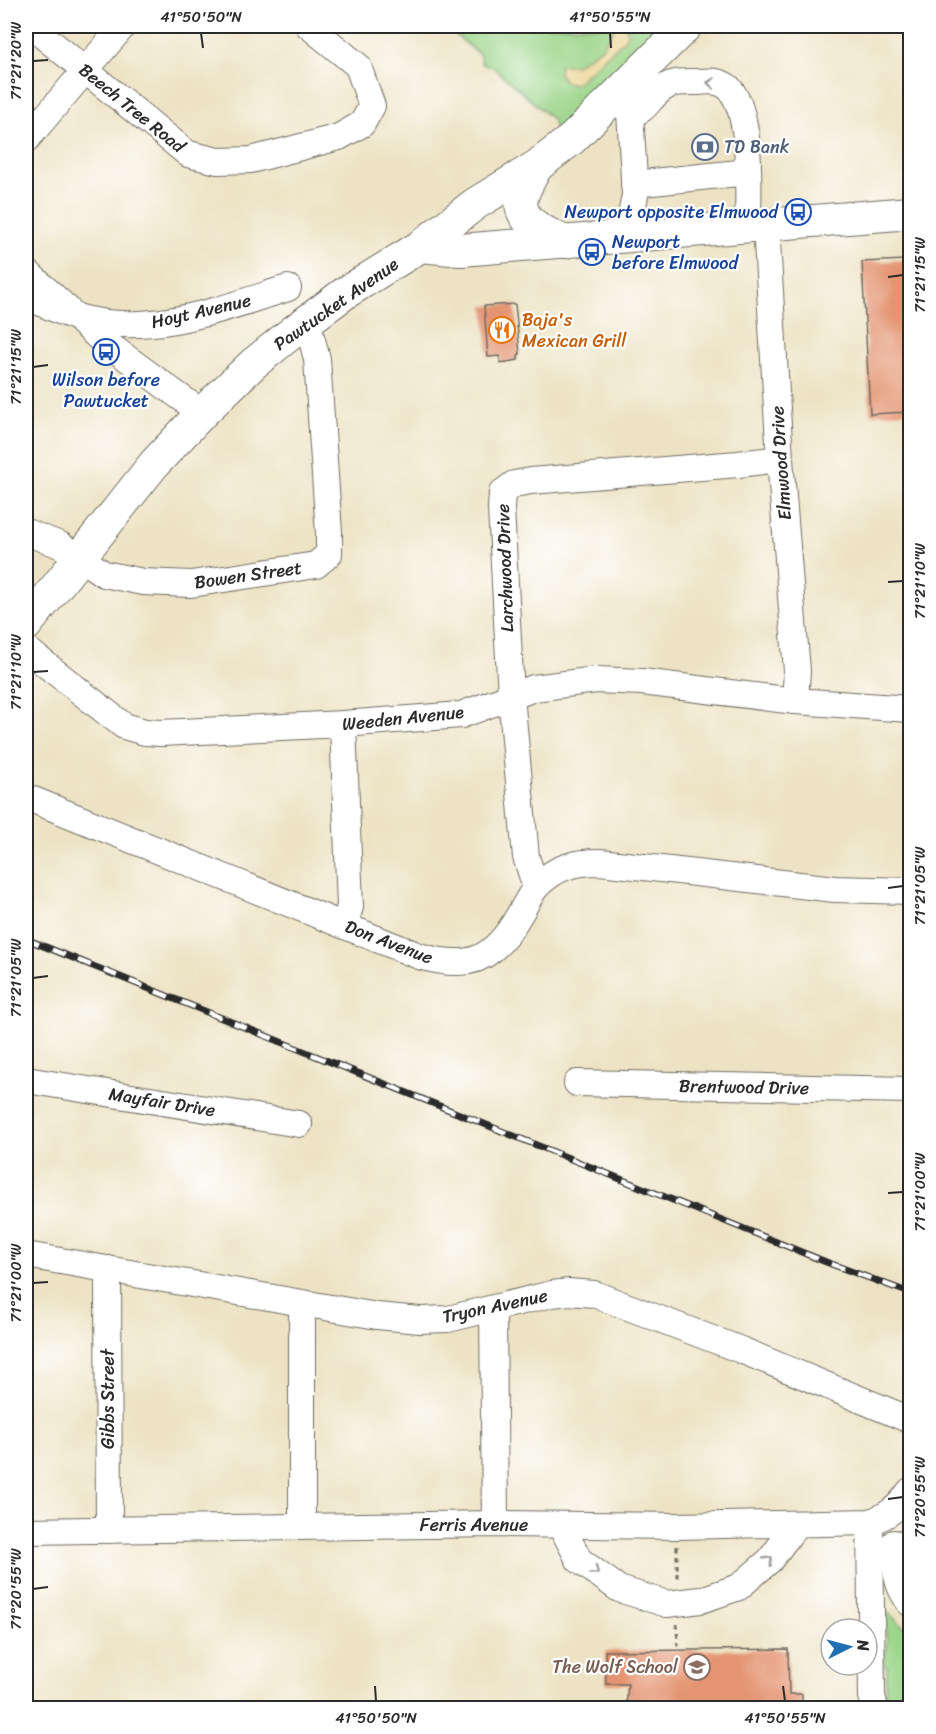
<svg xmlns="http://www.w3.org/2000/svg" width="936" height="1734" font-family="Sriracha,sans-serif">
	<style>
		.green { fill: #9ad487; stroke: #628059; stroke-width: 1.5 }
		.sand { fill: #eeda9e; stroke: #8c8264; stroke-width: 1.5 }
		.building { fill: #e49472 }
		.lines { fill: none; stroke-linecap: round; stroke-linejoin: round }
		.minor-casing { stroke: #6f6b61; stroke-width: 28 }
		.major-casing { stroke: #6f6b61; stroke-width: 34 }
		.path { stroke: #6f6b61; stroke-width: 3; stroke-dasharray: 4.5 4.5; stroke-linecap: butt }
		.minor { stroke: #fff; stroke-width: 26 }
		.major { stroke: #fff; stroke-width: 32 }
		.rail-casing { stroke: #2b2b2b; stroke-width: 7 }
		.rail { stroke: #fff; stroke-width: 4.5; stroke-dasharray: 14; stroke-linecap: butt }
		.oneway { stroke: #a0a0a0 }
		.ticks { fill: none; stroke: #2b2b2b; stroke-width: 2 }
		.labels { text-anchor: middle; stroke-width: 4.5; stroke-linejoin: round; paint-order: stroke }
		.street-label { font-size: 18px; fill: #2b2b2b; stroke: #fff }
		.service-label { font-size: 18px; fill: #4e5e75; stroke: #fff; text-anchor: start }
		.transit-label { font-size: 18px; fill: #164399; stroke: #fff; text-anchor: end }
		.food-label { font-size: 18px; fill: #c56008; stroke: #fff; text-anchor: start }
		.education-label { font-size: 18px; fill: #785e54; stroke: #fff; text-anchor: end }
		.neatline { fill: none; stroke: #2b2b2b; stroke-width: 2 }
		.ticks-label { font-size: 15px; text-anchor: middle; fill: #2b2b2b }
	</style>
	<rect width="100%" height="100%" fill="#fff"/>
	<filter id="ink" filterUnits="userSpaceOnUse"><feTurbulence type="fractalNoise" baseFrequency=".0167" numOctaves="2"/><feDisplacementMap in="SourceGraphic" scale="12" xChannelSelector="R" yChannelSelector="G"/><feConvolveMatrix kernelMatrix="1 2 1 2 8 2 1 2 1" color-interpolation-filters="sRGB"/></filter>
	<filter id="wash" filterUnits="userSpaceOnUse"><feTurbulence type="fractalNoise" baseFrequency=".008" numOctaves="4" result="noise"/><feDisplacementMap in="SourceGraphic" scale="24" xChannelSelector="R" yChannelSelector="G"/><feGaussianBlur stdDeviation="1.35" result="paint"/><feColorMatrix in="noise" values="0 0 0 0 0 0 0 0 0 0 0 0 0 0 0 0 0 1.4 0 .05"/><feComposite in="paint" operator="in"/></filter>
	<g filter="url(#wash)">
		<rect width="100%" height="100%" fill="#ede3c4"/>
		<!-- green -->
		<g class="green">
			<polygon points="445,26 684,26 558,137 552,119 493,67 482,64 480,55"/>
			<polygon points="885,1610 910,1633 910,1708 884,1708 887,1669 883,1661 887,1647"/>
		</g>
		<!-- sand -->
		<polygon class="sand" points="616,26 625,26 628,32 624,40 581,79 574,84 566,82 559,73 560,65 576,65 602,48"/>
		<g id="blocks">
			<!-- building -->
			<g class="building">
				<polygon points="905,260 910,364 910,412 870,414 862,262"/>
				<polygon points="515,304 520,354 518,355 518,360 500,363 500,356 488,357 484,306"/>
				<polygon points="788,1649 789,1694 802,1694 802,1708 626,1708 628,1684 606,1684 605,1651"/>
			</g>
		</g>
	</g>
	<g filter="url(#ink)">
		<use href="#blocks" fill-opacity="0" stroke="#6f6b61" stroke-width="1.5"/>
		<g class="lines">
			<defs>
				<g id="minor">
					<polyline points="31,26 188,154 218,161 251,160 339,137 362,124 372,106 358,66 309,26"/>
					<path d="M613,98C645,129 642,99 667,86C675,81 689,82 698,82C709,81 720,80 729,88C753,114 748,192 748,227"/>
					<polyline points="26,140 123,26"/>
					<polyline points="634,184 748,172"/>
					<polyline points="766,225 780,459 797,671 795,701"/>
					<polyline points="614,238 631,216 635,195 630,112"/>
					<polyline points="26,271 98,337 202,413"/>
					<path d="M26,296C42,303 59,312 77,317C149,338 220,309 288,288"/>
					<polyline points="26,532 60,545 104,574 143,582 191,584 316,565 329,554 329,533 317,359 307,321"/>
					<polyline points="26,649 124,726 145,732 161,733 343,724 461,715 534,688 596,680 642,682 795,701 910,709"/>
					<polyline points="343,724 350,907 344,925"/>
					<path d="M26,797L419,956C468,970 492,962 518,917C524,908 530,894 537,886C556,867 574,862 600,862L835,889L910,891"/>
					<polyline points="536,887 526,857 511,696 501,508 502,493 514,484 531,481 738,464 780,459"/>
					<polyline points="26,1080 299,1124"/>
					<polyline points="577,1083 910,1090"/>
					<polyline points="26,1255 377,1316 420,1320 448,1319 552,1294 569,1292 594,1294 741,1350 910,1420"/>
					<polyline points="108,1269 109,1530"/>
					<polyline points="493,1309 495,1524"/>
					<polyline points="870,1522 872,1696 875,1708"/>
					<polyline points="561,1525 579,1560 619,1589 667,1604 701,1600 739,1587 770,1560 797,1524"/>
					<polyline points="302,1526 302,1303"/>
					<path d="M26,1531L495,1524L677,1526L870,1522C888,1516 899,1507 910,1491"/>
					<path d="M894,1543C896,1568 894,1582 910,1603"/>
				</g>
				<g id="major">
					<path d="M537,166C532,175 525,186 522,197C516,222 547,233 565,242"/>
					<polyline points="421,246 461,250 910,213"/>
					<polyline points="26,625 154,464 202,413 253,364 294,331 345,293 421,246 475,204 537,166 572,139 686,26"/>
				</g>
			</defs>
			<!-- minor casing -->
			<use href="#minor" class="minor-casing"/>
			<!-- major casing -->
			<use href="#major" class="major-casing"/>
			<!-- path -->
			<g class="path">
				<polyline points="677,1546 677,1581"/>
				<polyline points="677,1624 678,1650"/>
			</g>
			<!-- minor -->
			<use href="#minor" class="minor"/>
			<!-- major -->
			<use href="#major" class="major"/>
			<defs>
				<polyline id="rail" points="26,939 826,1262 910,1293"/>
			</defs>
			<!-- rail casing -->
			<use href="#rail" class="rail-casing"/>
			<!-- rail -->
			<use href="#rail" class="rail"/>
		</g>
		<!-- one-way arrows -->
		<defs><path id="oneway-chevron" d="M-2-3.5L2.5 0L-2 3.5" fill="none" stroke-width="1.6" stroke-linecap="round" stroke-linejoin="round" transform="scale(1.5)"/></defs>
		<g class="oneway">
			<use href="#oneway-chevron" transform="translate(711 83) rotate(-174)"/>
			<use href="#oneway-chevron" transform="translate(769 1560) rotate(-46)"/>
			<use href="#oneway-chevron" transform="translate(595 1571) rotate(36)"/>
		</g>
	</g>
	<!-- ticks -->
	<path class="ticks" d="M201,33L203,48M610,33L611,48M33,61L48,60M888,277L903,275M33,367L48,365M888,582L903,581M33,672L48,671M888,888L903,886M33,978L48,976M888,1193L903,1192M33,1283L48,1282M888,1499L903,1497M33,1589L48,1587M375,1686L376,1701M783,1686L785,1701"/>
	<!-- icons -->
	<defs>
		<symbol id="bank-ring" viewBox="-11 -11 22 22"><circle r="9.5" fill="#fff" stroke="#5c6f8a" stroke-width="1.5"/><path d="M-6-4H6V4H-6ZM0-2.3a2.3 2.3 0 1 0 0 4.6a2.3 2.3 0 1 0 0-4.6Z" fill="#5c6f8a"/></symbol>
		<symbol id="bus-ring" viewBox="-11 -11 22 22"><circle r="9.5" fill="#fff" stroke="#1a4fb4" stroke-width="1.5"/><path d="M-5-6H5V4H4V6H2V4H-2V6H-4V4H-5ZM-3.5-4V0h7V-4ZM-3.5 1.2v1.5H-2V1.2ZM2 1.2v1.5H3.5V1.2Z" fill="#1a4fb4"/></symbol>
		<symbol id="restaurant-ring" viewBox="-11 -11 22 22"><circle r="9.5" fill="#fff" stroke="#e8710a" stroke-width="1.5"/><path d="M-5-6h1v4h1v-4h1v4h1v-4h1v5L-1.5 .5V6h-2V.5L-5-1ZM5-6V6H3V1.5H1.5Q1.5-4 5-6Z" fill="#e8710a"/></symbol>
		<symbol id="school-ring" viewBox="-11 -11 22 22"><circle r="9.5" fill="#fff" stroke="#8d6e63" stroke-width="1.5"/><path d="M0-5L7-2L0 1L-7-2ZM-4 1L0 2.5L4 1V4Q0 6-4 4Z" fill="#8d6e63"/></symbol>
	</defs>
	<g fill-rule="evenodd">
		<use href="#bank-ring" x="690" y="132" width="30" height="30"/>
		<use href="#bus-ring" x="783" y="197" width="30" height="30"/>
		<use href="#bus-ring" x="577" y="237" width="30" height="30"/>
		<use href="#restaurant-ring" x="487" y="315" width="30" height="30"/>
		<use href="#bus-ring" x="91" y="337" width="30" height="30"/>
		<use href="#school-ring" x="682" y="1652" width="30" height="30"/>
	</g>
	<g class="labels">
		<!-- street labels -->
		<g class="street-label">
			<text transform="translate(132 108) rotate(39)" y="6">Beech Tree Road</text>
			<text transform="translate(336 304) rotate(-35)" y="6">Pawtucket Avenue</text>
			<text transform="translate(201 311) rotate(-13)" y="6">Hoyt Avenue</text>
			<text transform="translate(781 463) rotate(-94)" y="6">Elmwood Drive</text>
			<text transform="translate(505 568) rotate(-92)" y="6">Larchwood Drive</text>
			<text transform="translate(248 575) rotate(-8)" y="6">Bowen Street</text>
			<text transform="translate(403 718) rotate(-6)" y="6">Weeden Avenue</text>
			<text transform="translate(389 942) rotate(21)" y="6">Don Avenue</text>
			<text transform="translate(744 1087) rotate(1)" y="6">Brentwood Drive</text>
			<text transform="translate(162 1102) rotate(9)" y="6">Mayfair Drive</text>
			<text transform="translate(495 1306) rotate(-12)" y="6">Tryon Avenue</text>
			<text transform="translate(108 1399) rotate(-90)" y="6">Gibbs Street</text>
			<text x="474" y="1531">Ferris Avenue</text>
		</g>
		<!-- service labels -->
		<g class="service-label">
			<text x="724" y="153">TD Bank</text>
		</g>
		<!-- transit labels -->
		<g class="transit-label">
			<text x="778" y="218">Newport opposite Elmwood</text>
			<text x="612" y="248" text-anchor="start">Newport<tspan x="612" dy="21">before Elmwood</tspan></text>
			<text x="106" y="386" text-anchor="middle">Wilson before<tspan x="106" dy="21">Pawtucket</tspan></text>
		</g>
		<!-- food labels -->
		<g class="food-label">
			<text x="522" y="326">Baja's<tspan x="522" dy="21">Mexican Grill</tspan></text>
		</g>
		<!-- education labels -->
		<g class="education-label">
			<text x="678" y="1673">The Wolf School</text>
		</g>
	</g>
	<!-- margin -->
	<rect width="936" height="1734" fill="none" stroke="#fff" stroke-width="66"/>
	<!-- north arrow -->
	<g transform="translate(849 1647) rotate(84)"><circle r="28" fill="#ffffff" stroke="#aaaaaa" stroke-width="1.5"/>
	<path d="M0-4.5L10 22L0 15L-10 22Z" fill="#1f6fb2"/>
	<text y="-9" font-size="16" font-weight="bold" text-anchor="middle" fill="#2b2b2b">N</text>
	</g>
	<rect x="33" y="33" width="870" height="1668" class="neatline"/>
	<g class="ticks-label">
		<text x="201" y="22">41°50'50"N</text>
		<text x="610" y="22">41°50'55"N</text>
		<text transform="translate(16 61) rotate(-90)" y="5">71°21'20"W</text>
		<text transform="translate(920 275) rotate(-90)" y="5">71°21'15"W</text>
		<text transform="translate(16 367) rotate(-90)" y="5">71°21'15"W</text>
		<text transform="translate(920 581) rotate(-90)" y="5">71°21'10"W</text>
		<text transform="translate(16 672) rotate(-90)" y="5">71°21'10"W</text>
		<text transform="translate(920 886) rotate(-90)" y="5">71°21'05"W</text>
		<text transform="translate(16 978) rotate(-90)" y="5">71°21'05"W</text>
		<text transform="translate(920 1192) rotate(-90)" y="5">71°21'00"W</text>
		<text transform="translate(16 1283) rotate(-90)" y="5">71°21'00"W</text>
		<text transform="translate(920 1497) rotate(-90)" y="5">71°20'55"W</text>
		<text transform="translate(16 1589) rotate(-90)" y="5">71°20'55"W</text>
		<text x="376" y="1723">41°50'50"N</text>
		<text x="785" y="1723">41°50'55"N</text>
	</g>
</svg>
